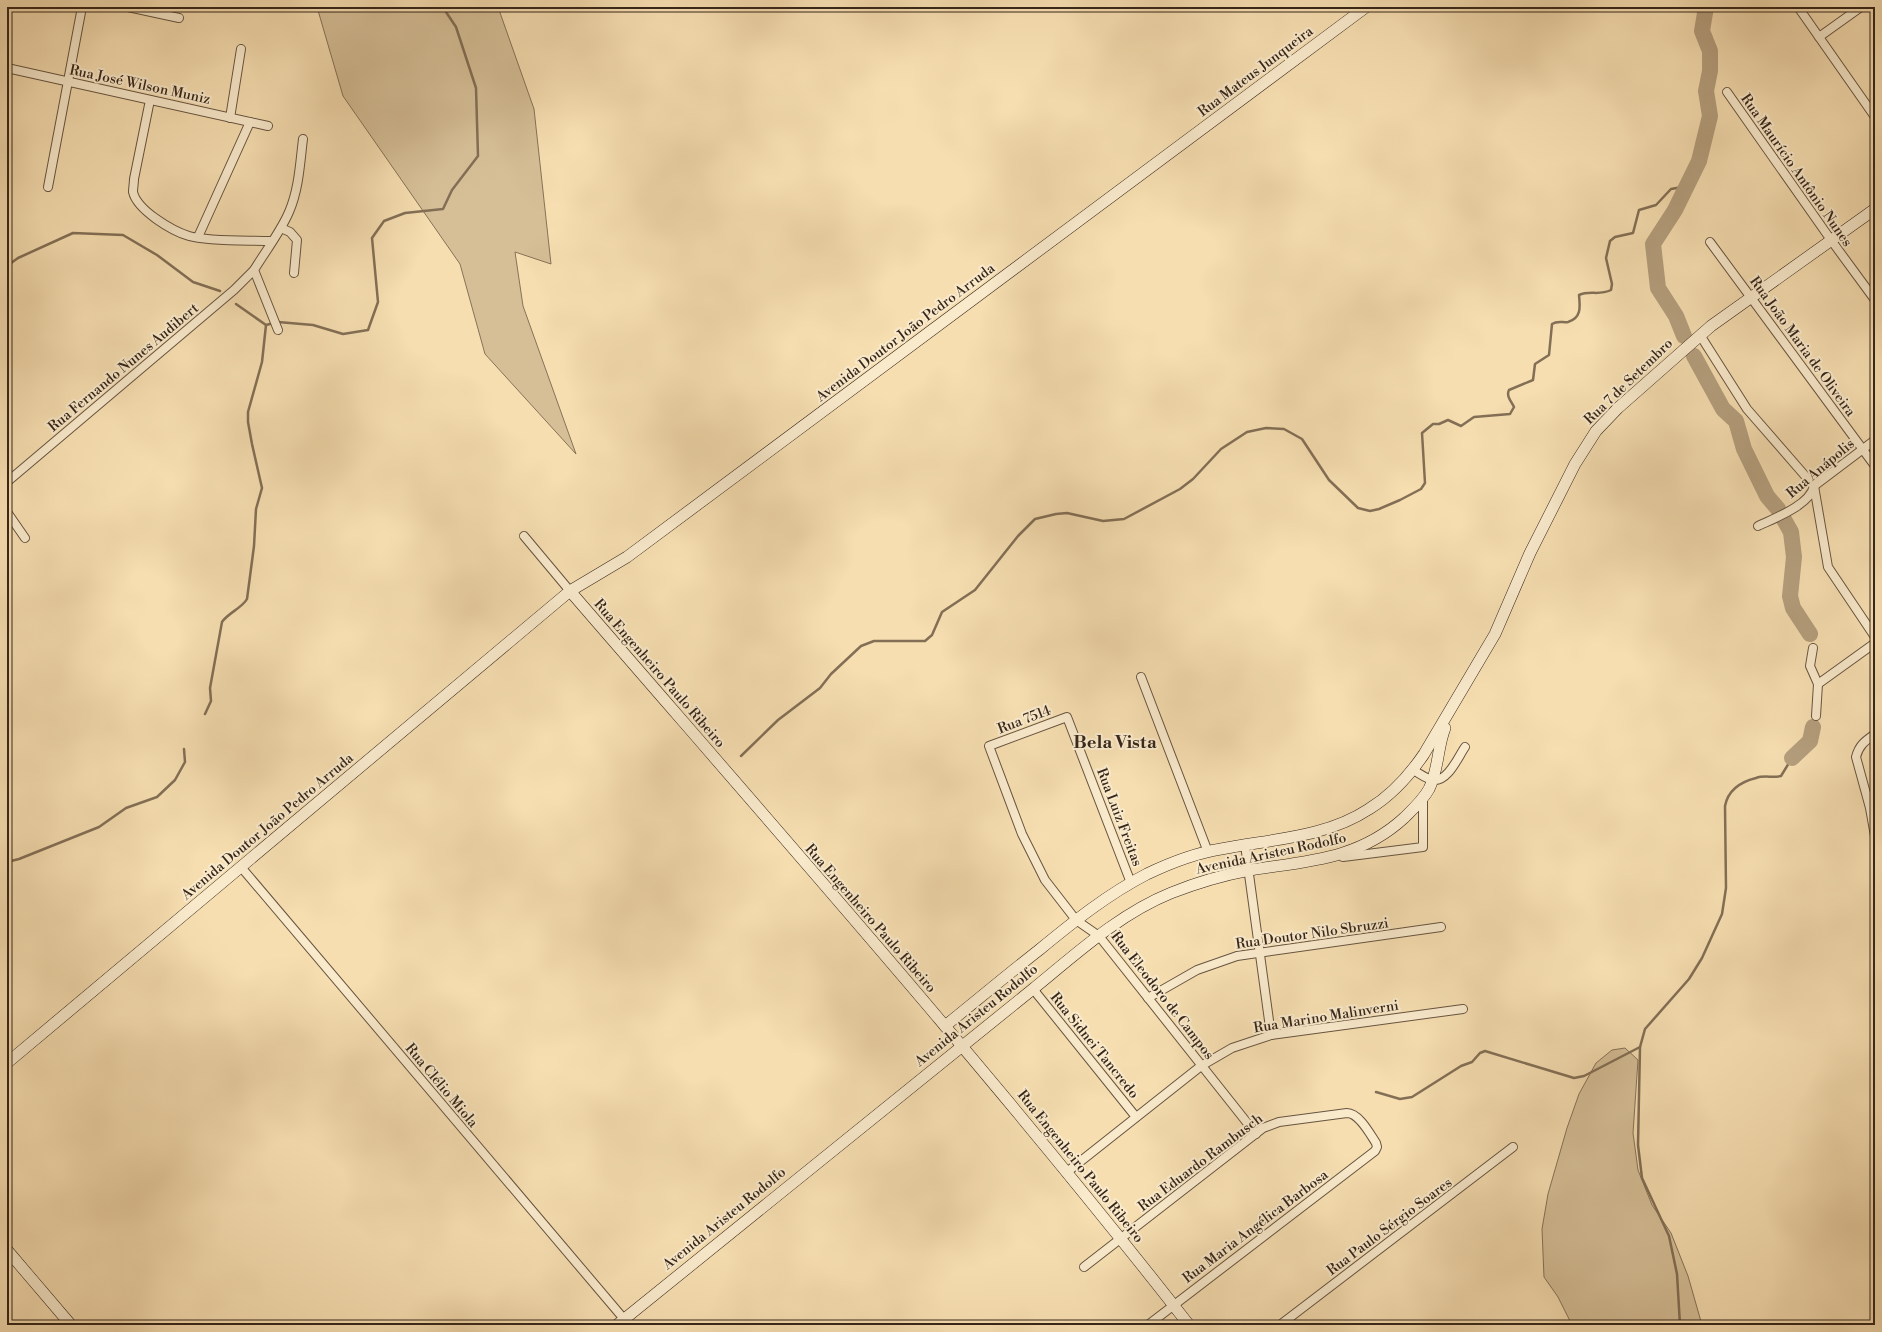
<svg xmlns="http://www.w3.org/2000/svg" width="1882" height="1332" font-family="'Libre Bodoni',serif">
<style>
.green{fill:#d6bf97;stroke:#867258}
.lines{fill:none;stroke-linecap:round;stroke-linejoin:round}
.stream{stroke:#836f56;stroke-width:2.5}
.river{stroke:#b59f7e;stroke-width:16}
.street-casing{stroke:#675440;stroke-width:10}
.secondary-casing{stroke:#37261a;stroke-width:12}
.street{stroke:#f9eacc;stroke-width:8}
.secondary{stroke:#f9eacc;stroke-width:11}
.labels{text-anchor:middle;stroke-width:4;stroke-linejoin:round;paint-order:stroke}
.street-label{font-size:14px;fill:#37261a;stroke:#f9eacc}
.district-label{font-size:18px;font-weight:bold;fill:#37261a;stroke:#f9eacc}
</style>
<rect width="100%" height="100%" fill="#f6deb1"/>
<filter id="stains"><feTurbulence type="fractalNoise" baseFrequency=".005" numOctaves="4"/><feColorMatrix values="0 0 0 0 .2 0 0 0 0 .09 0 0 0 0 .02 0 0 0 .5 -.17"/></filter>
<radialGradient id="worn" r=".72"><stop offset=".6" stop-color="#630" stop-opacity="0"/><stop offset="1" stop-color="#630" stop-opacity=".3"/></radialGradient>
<!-- green -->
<g class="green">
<polygon points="317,7 498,7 534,109 551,264 515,252 523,306 576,454 485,354 460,264 343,96"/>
<polygon points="1625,1048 1638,1060 1633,1133 1638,1170 1652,1205 1671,1233 1688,1276 1702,1325 1572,1325 1558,1297 1544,1277 1542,1229 1548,1194 1567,1128 1579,1094 1596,1063 1612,1050"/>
</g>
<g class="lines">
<!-- stream -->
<g class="stream">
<polyline points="7,266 18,258 73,233 123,235 157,255 193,282 220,291"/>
<polyline points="236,304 266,325 278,322 313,325 343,334 368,330 378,302 372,238 384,221 405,213 443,209 452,190 478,156 476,88 456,27 446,12 447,7"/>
<path d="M205,714L211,701L210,688L222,622C228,613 242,608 247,599L254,546L256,509L262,488L252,444L248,422V412L262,362L266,325"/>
<path d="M741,756L778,720L820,688L831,674L861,646L874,641H925L932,635L942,612L975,590L1018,536L1035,519L1056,514L1067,513L1103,521L1124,519L1180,489L1193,479L1221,449L1247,432L1266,428L1284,429L1302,439L1329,480L1358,508L1370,511L1379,509L1400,500L1421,489L1425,483L1422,433L1433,424H1439L1448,420L1461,426L1474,417L1510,414L1514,407C1511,401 1506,396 1509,390L1533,380L1535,364L1549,355L1552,324C1558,320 1563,323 1568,322C1582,318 1580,306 1579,295C1590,290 1599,296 1611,290L1612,284L1606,258L1610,241L1615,237L1633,233L1639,210L1656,205L1671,189L1688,186"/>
<polyline points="7,862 19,859 99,827 126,808 157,797 175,780 185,762 184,749"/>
<polyline points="1376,1092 1400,1099 1412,1097 1461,1066 1472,1062 1480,1053 1485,1051 1574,1078 1584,1076 1640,1047"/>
<path d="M1680,1325L1677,1274L1669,1236L1642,1178L1638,1145L1640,1047L1645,1029L1689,979L1702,958L1722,914L1726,888L1725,806C1728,790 1740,782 1756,778C1764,775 1772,778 1781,776L1792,758"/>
</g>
<!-- river -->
<g class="river">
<polyline points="1684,336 1676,316 1658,288 1653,244 1675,210 1699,161 1710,116 1706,91 1710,71 1710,51 1702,31 1706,7"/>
<polyline points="1694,356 1723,409 1736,421 1744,449 1767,496 1778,509 1791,532 1794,557 1790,596 1793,608 1810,634"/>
<polyline points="1792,758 1810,741 1813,727"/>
</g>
<defs>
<g id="street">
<polyline points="128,7 179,18"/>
<polyline points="1798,7 1875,117"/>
<polyline points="1819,37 1861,7"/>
<polyline points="7,68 268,126"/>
<polyline points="1727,92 1831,240 1875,300"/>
<path d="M150,100L134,179C134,183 133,188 133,192C137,210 172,231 189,236C210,242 249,240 271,241"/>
<polyline points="230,118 241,49"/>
<polyline points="48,187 82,7"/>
<polyline points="281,228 290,232 297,240 294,273"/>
<polyline points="198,237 250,122"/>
<polyline points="1710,242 1875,466"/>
<path d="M278,330L254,270C265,252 281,231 289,212C299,189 300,163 303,139"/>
<polyline points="1700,335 1747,409 1814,486 1828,567 1875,637"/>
<polyline points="7,482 234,290 254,270"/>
<polyline points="7,512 25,538"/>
<path d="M1758,526C1775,518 1810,505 1814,486L1875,440"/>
<polyline points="524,536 570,591"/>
<polyline points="1813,648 1810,666 1818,684 1816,716"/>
<polyline points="1141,677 1208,852"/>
<polyline points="1818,684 1875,643"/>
<path d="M1875,734C1865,741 1859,745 1856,757L1870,808L1875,836"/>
<path d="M1413,770C1419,773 1426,779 1433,780C1448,782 1458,757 1465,747"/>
<polyline points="1245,845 1271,1035"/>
<polyline points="1343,857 1423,847 1423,799"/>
<polyline points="241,867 624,1319"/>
<polyline points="1131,883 1067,717 989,746 1022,834 1045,880 1076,920 1099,936 1256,1134"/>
<polyline points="1033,989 1136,1117"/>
<polyline points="1148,998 1197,970 1237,956 1441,927"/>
<polyline points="1067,1172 1201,1066 1232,1048 1271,1035 1463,1009"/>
<path d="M1084,1267L1263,1128L1279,1122L1347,1113C1359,1113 1370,1134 1376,1143L1377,1147L1375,1151L1148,1325"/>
<polyline points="1280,1325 1513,1147"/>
</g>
<g id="secondary">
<path d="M570,591C779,833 992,1073 1189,1325"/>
<path d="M945,1026C976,1001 1007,975 1039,950C1073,922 1108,894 1147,874C1170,863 1196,853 1221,849C1271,839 1325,838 1369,809C1392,795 1409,776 1424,754L1495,634L1530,553L1575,464L1596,431L1618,408L1711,326L1875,209"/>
<polyline points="7,1063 570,591 627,557 1366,7"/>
<polyline points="7,1250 71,1325"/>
<path d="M617,1325L1033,989C1076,954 1119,914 1171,893C1196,883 1223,875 1250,870C1307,861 1358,860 1404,818C1413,809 1423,800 1429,789C1439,769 1437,748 1445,728"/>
</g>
</defs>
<!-- street casing -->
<use href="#street" class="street-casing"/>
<!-- secondary casing -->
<use href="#secondary" class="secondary-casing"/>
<!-- street -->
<use href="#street" class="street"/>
<!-- secondary -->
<use href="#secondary" class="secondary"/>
</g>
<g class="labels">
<!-- street labels -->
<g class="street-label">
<text transform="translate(1255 71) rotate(-37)" y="5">Rua Mateus Junqueira</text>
<text transform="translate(140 84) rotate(12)" y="5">Rua José Wilson Muniz</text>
<text transform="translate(1797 170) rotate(55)" y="5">Rua Maurício Antônio Nunes</text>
<text transform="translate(905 332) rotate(-37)" y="5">Avenida Doutor João Pedro Arruda</text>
<text transform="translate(1803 346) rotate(54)" y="5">Rua João Maria de Oliveira</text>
<text transform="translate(123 367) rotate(-40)" y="5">Rua Fernando Nunes Audibert</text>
<text transform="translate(1628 381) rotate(-44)" y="5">Rua 7 de Setembro</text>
<text transform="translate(1820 468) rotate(-40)" y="5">Rua Anápolis</text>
<text transform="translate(660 673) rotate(49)" y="5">Rua Engenheiro Paulo Ribeiro</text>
<text transform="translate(1024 719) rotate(-21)" y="5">Rua 7514</text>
<text transform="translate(1120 817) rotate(69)" y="5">Rua Luiz Freitas</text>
<text transform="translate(267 826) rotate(-40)" y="5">Avenida Doutor João Pedro Arruda</text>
<text transform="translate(1271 853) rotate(-12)" y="5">Avenida Aristeu Rodolfo</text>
<text transform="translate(871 918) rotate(49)" y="5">Rua Engenheiro Paulo Ribeiro</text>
<text transform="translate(1312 933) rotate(-8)" y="5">Rua Doutor Nilo Sbruzzi</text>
<text transform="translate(1163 995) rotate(52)" y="5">Rua Eleodoro de Campos</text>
<text transform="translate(976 1015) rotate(-39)" y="5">Avenida Aristeu Rodolfo</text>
<text transform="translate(1326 1016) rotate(-9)" y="5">Rua Marino Malinverni</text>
<text transform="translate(1095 1045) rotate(51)" y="5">Rua Sidnei Tancredo</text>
<text transform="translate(442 1085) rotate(50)" y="5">Rua Clélio Miola</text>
<text transform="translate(1200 1162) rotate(-37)" y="5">Rua Eduardo Rambusch</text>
<text transform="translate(1081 1166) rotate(51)" y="5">Rua Engenheiro Paulo Ribeiro</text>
<text transform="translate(724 1218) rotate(-39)" y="5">Avenida Aristeu Rodolfo</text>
<text transform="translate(1255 1226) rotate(-37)" y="5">Rua Maria Angélica Barbosa</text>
<text transform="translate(1389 1226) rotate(-37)" y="5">Rua Paulo Sérgio Soares</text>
</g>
<!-- district labels -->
<g class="district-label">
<text x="1115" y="748">Bela Vista</text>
</g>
</g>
<!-- margin -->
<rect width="1882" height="1332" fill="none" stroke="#f6deb1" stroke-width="24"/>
<rect x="8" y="8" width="1866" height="1316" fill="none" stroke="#37261a" stroke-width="2"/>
<rect x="12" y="12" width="1858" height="1308" fill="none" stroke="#37261a"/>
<rect width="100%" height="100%" filter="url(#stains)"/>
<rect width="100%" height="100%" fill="url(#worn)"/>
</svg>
